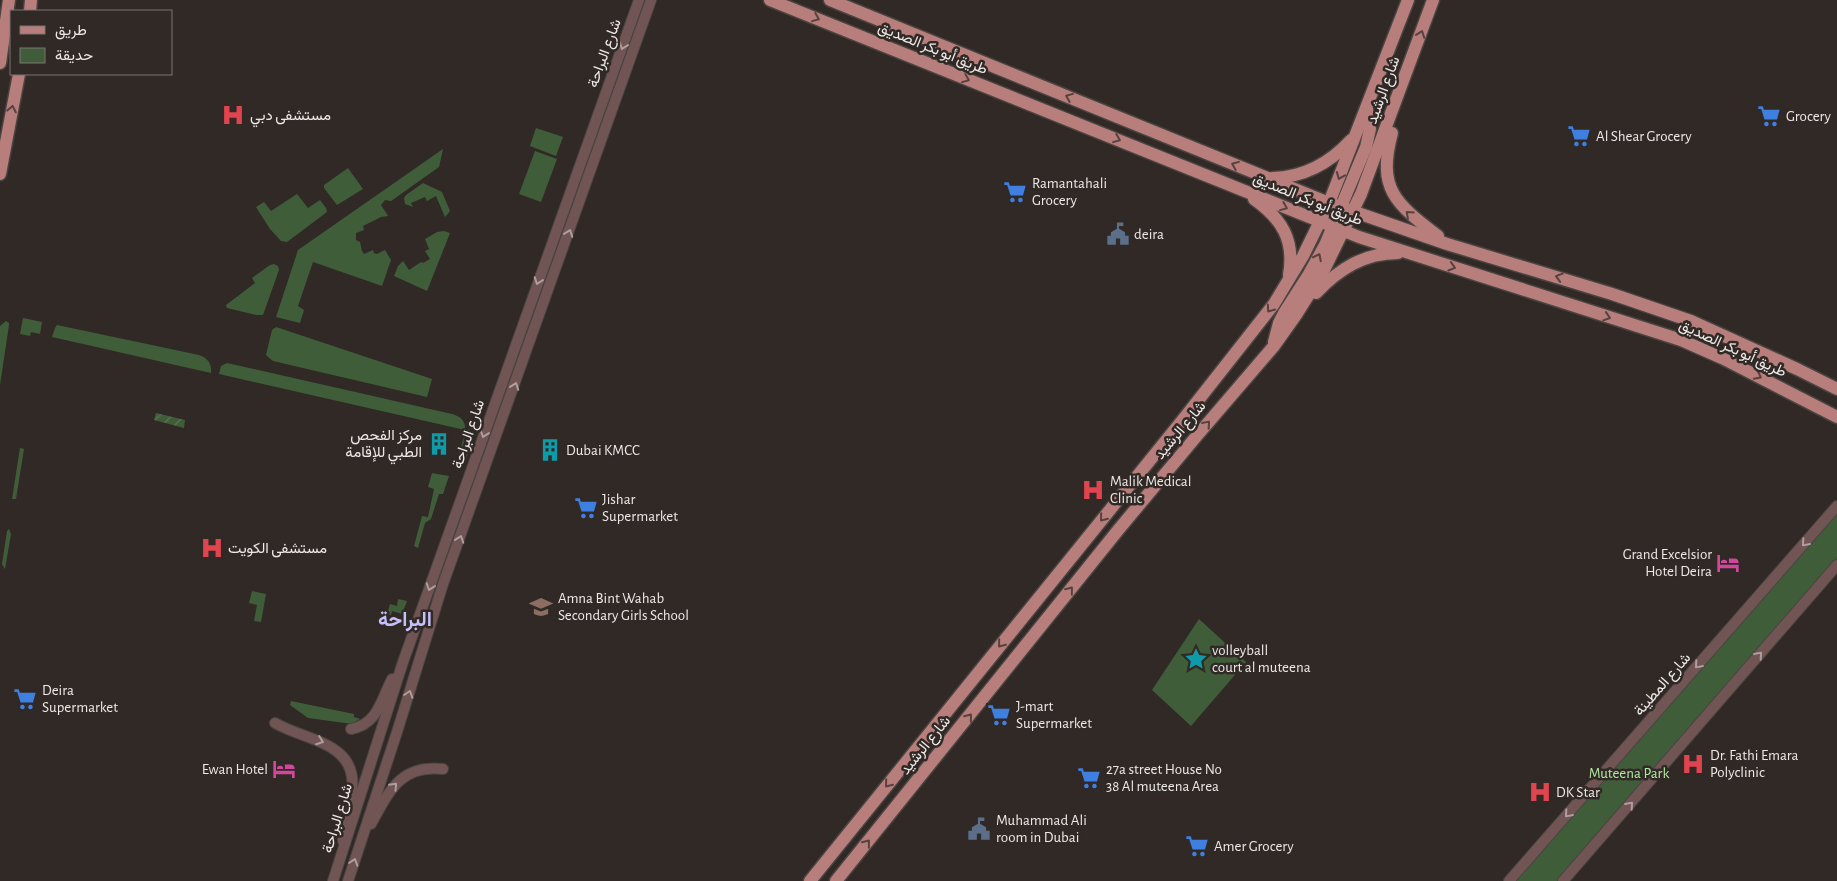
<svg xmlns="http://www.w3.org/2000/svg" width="1837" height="881" font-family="'Alegreya Sans',Vazirmatn,sans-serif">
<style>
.green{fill:#405d39}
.garden{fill:url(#garden-furrows)}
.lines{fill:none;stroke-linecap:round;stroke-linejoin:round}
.minor-casing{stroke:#4a4441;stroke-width:12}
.major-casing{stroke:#4a4441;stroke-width:15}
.minor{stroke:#715554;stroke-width:10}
.major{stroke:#b77e7b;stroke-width:12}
.oneway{stroke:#584240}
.oneway2{stroke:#af9e9d}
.labels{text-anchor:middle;stroke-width:5;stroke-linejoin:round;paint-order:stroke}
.street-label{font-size:15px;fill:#ede8e6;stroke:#302926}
.poi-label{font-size:15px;fill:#ede8e6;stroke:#302926;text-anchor:start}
.park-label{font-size:15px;fill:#b0e9a0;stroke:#302926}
.district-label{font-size:20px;font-weight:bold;fill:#c4c0fa;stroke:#302926}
</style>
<defs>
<pattern id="garden-furrows" width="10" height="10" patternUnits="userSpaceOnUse" patternTransform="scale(1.25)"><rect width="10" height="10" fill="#405d39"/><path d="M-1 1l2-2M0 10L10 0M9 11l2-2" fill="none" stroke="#5c7456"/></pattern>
</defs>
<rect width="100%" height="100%" fill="#302926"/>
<!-- green -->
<g class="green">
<polygon points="536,128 563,137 556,156 530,146"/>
<polygon points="443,149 439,167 391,201 385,200 381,205 388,216 381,217 363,226 364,230 356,233 356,240 360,242 362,251 364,254 373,250 374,253 377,254 385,250 391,260 382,286 313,262 298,306 304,310 300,323 276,317 298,250"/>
<polygon points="535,151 557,159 541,202 519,194"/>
<polygon points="348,168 363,189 337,205 324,188 324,185"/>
<polygon points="423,183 442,192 450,211 445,217 436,196 427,201 425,197 411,203 413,207 405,204 404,198 406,195"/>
<polygon points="297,194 308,208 320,200 326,208 327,212 287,242 281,241 270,229 256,207 264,202 271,211"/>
<polygon points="444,231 450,233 427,291 394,276 398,266 403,261 409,270 421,262 423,263 430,259 425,251 429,249 425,239 437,232"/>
<polygon points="274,264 278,266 279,270 263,315 256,315 227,308 226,305 255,283 252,278 270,265"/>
<polygon points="23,318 42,322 40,334 31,332 30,336 20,334"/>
<polygon points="6,321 9,323 9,325 0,385 0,326"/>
<path d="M57,325L199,355C208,358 212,364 211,373L52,337L55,328Z"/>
<polygon points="276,327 432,379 427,397 273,361 266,355 272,330"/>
<path d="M227,363L452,414C460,416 466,421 465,430L219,374L221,366Z"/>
<path d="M469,429L472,433C473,443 468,459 460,465L458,466L456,462L466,431Z"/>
<polygon points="20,448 24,449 16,499 12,499"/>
<polygon points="432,473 449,476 443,494 439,494 431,519 425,523 418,548 414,546 422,516 428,517 434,489 428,487"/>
<polygon points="1837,509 1837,560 1557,881 1512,881"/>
<polygon points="9,529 11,534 5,569 2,564 7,531"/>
<polygon points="252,591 266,594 261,622 254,621 257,605 249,603"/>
<polygon points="398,599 407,601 402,614 392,611 391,615 387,614 390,604 397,606"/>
<polygon points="1199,619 1246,662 1191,726 1152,690"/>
<polygon points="291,701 354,714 354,717 360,719 352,724 308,718 290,705"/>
</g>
<!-- garden -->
<polygon class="garden" points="156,413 185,420 184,428 154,420"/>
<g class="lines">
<defs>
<g id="minor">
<path d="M275,723C306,741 358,742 352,791C350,808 342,823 343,841"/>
<path d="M351,729C378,724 381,700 392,679"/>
<path d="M371,824C389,792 400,764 443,769"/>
<polyline points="333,881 403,662 639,0"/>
<polyline points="348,881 397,732 443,584 651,0"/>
<polyline points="1509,881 1837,506"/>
<polyline points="1563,881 1837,565"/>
</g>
<g id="major">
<polyline points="770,0 1359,237 1681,340 1724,359 1837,417"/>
<polyline points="830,0 1329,203 1447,244 1612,294 1691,321 1797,369 1837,389"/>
<polyline points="30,11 31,0"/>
<polyline points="0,63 9,0"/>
<path d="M1392,133C1377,189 1395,203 1438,236"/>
<polyline points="0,174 19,74"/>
<path d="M1273,178C1305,177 1330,163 1351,140"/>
<path d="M1254,199C1282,219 1295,240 1289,275"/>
<path d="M1316,293C1339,269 1364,253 1398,253"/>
<polyline points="1274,342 1279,323 1284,313 1309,274 1325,245 1366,147 1370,129 1367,109"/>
<polyline points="810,881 1185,417 1274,304 1303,256 1329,203 1408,0"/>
<polyline points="836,881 1119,529 1195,438 1274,346 1296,315 1323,272 1361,194 1433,0"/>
</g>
</defs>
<!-- minor casing -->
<use href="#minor" class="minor-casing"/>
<!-- major casing -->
<use href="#major" class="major-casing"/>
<!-- minor -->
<use href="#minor" class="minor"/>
<!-- major -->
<use href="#major" class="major"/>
</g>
<!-- one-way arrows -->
<defs><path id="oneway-chevron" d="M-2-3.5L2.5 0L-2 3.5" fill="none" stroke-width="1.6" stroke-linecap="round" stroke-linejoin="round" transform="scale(1.25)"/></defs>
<g class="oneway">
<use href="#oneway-chevron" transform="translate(816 18) rotate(22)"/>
<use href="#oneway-chevron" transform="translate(1421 34) rotate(-70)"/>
<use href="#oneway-chevron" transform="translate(966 79) rotate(22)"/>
<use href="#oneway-chevron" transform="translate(1069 97) rotate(-158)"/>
<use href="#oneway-chevron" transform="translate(12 109) rotate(-79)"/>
<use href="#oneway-chevron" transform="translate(1117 139) rotate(22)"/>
<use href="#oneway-chevron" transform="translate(1235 165) rotate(-158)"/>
<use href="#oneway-chevron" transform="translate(1340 176) rotate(112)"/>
<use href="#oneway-chevron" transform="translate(1284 207) rotate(22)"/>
<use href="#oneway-chevron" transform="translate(1409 214) rotate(-138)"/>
<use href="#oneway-chevron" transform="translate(1318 257) rotate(-63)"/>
<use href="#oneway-chevron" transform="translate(1452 267) rotate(17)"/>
<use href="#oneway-chevron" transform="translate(1559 277) rotate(-163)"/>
<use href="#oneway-chevron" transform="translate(1270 309) rotate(125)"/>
<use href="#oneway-chevron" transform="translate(1607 317) rotate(18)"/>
<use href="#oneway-chevron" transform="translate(1758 376) rotate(27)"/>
<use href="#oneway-chevron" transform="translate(1207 424) rotate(-49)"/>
<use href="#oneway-chevron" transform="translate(1103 518) rotate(129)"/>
<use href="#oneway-chevron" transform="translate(1070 590) rotate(-51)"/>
<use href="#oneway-chevron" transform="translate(1001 644) rotate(129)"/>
<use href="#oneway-chevron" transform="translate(969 717) rotate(-51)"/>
<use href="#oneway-chevron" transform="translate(888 784) rotate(129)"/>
<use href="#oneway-chevron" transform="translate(867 843) rotate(-51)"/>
</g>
<g class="oneway2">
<use href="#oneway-chevron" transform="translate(623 46) rotate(110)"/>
<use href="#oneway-chevron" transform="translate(569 233) rotate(-70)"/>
<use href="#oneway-chevron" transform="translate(538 281) rotate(110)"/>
<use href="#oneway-chevron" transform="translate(515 386) rotate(-70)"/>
<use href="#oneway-chevron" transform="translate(484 434) rotate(109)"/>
<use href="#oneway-chevron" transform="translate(460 539) rotate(-71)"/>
<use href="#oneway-chevron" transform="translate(1805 543) rotate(131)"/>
<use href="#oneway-chevron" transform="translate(430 587) rotate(109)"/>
<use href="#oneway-chevron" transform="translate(1759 655) rotate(-49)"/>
<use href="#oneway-chevron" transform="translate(1698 665) rotate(131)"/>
<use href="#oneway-chevron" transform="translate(409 694) rotate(-72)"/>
<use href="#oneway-chevron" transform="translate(320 741) rotate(20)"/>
<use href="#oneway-chevron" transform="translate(394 786) rotate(-47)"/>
<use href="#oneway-chevron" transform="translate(1630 805) rotate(-49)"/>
<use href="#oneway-chevron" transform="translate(1568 814) rotate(131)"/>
<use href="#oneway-chevron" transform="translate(354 862) rotate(-72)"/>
</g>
<!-- icons -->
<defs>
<symbol id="hospital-bare" viewBox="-9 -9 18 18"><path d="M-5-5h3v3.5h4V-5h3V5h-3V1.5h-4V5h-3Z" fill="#e0444e" stroke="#302926" stroke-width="2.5" paint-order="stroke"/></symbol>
<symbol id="supermarket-bare" viewBox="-9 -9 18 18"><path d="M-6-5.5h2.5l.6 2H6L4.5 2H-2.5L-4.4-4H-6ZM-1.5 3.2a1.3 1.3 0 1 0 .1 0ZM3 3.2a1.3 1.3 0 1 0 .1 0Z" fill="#3f7fe0" stroke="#302926" stroke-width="2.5" paint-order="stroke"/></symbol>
<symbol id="civic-bare" viewBox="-9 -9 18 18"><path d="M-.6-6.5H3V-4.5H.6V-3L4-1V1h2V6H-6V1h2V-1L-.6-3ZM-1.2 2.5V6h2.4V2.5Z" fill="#5c6f8a" stroke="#302926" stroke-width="2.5" paint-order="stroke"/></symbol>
<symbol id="building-bare" viewBox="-9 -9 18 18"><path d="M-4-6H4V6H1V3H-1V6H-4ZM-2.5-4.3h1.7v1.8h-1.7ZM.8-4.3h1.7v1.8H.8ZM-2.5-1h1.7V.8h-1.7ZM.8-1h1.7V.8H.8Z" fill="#0f9aa8" stroke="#302926" stroke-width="2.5" paint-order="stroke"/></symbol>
<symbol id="hotel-bare" viewBox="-9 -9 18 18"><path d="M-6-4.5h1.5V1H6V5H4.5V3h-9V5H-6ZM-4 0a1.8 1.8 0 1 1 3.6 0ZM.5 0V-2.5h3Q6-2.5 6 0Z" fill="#d1479c" stroke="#302926" stroke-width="2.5" paint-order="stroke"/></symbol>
<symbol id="school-bare" viewBox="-9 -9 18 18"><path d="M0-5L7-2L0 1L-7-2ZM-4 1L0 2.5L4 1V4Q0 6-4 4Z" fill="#8d6e63" stroke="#302926" stroke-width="2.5" paint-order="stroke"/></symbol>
<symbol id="sight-bare" viewBox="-9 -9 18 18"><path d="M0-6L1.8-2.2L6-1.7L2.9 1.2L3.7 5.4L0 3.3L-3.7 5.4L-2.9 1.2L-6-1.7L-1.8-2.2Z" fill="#0f9aa8" stroke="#302926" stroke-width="2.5" paint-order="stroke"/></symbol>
</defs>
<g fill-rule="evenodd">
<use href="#hospital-bare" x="217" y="99" width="32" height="32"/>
<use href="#supermarket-bare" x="1753" y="100" width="32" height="32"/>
<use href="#supermarket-bare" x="1563" y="120" width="32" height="32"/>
<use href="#supermarket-bare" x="999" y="176" width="32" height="32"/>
<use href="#civic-bare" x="1102" y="218" width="32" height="32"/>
<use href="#building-bare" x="423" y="428" width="32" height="32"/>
<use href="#building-bare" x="534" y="434" width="32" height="32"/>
<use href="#hospital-bare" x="1077" y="474" width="32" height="32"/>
<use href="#supermarket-bare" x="570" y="492" width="32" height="32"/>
<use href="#hospital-bare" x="196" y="532" width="32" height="32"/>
<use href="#hotel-bare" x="1712" y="547" width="32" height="32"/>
<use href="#school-bare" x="525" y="591" width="32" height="32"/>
<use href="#sight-bare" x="1180" y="643" width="32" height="32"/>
<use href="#supermarket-bare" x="9" y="683" width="32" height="32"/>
<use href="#supermarket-bare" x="983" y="699" width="32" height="32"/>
<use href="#hospital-bare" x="1677" y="748" width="32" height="32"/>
<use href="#hotel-bare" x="268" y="753" width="32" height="32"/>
<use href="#supermarket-bare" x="1073" y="762" width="32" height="32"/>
<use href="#hospital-bare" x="1524" y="776" width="32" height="32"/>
<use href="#civic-bare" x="963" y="813" width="32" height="32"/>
<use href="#supermarket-bare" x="1181" y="830" width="32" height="32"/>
</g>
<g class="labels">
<!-- street labels -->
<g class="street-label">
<text transform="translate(933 48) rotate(22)" y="5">طريق أبو بكر الصديق</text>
<text transform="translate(604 53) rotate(-70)" y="5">شارع البراحة</text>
<text transform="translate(1383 90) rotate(-70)" y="5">شارع الرشيد</text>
<text transform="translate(1308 199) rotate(22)" y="5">طريق أبو بكر الصديق</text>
<text transform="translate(1733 348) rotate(25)" y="5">طريق أبو بكر الصديق</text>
<text transform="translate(1180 430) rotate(-50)" y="5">شارع الرشيد</text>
<text transform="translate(468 434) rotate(-71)" y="5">شارع البراحة</text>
<text transform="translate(1662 684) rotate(-49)" y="5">شارع المطينة</text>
<text transform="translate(925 745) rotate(-51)" y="5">شارع الرشيد</text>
<text transform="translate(337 818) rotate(-73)" y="5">شارع البراحة</text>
</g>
<!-- poi labels -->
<g class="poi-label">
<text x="250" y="120">مستشفى دبي</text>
<text x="1786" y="121">Grocery</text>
<text x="1596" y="141">Al Shear Grocery</text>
<text x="1032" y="188">Ramantahali<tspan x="1032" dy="17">Grocery</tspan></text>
<text x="1134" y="239">deira</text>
<text x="422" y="440" text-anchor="end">مركز الفحص<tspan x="422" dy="17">الطبي للإقامة</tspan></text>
<text x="566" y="455">Dubai KMCC</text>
<text x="1110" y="486">Malik Medical<tspan x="1110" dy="17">Clinic</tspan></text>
<text x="602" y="504">Jishar<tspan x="602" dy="17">Supermarket</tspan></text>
<text x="228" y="553">مستشفى الكويت</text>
<text x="1712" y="559" text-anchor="end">Grand Excelsior<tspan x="1712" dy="17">Hotel Deira</tspan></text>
<text x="558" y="603">Amna Bint Wahab<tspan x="558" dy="17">Secondary Girls School</tspan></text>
<text x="1212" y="655">volleyball<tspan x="1212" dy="17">court al muteena</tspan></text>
<text x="42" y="695">Deira<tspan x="42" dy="17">Supermarket</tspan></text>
<text x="1016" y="711">J-mart<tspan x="1016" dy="17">Supermarket</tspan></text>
<text x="1710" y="760">Dr. Fathi Emara<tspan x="1710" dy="17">Polyclinic</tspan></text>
<text x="268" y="774" text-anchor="end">Ewan Hotel</text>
<text x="1106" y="774">27a street House No<tspan x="1106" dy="17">38 Al muteena Area</tspan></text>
<text x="1556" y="797">DK Star</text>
<text x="996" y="825">Muhammad Ali<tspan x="996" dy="17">room in Dubai</tspan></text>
<text x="1214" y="851">Amer Grocery</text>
</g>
<!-- park labels -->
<g class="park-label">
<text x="1629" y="778">Muteena Park</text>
</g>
<!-- district labels -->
<g class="district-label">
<text x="405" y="626">البراحة</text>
</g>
</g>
<!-- legend -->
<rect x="10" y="10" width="162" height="65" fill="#302926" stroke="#7c7573"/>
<rect x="20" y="26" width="25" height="8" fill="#b77e7b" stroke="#7c7573"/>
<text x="55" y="35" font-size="15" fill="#ede8e6">طريق</text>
<rect x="20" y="48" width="25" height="15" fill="#405d39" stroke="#7c7573"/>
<text x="55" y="60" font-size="15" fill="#ede8e6">حديقة</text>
</svg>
